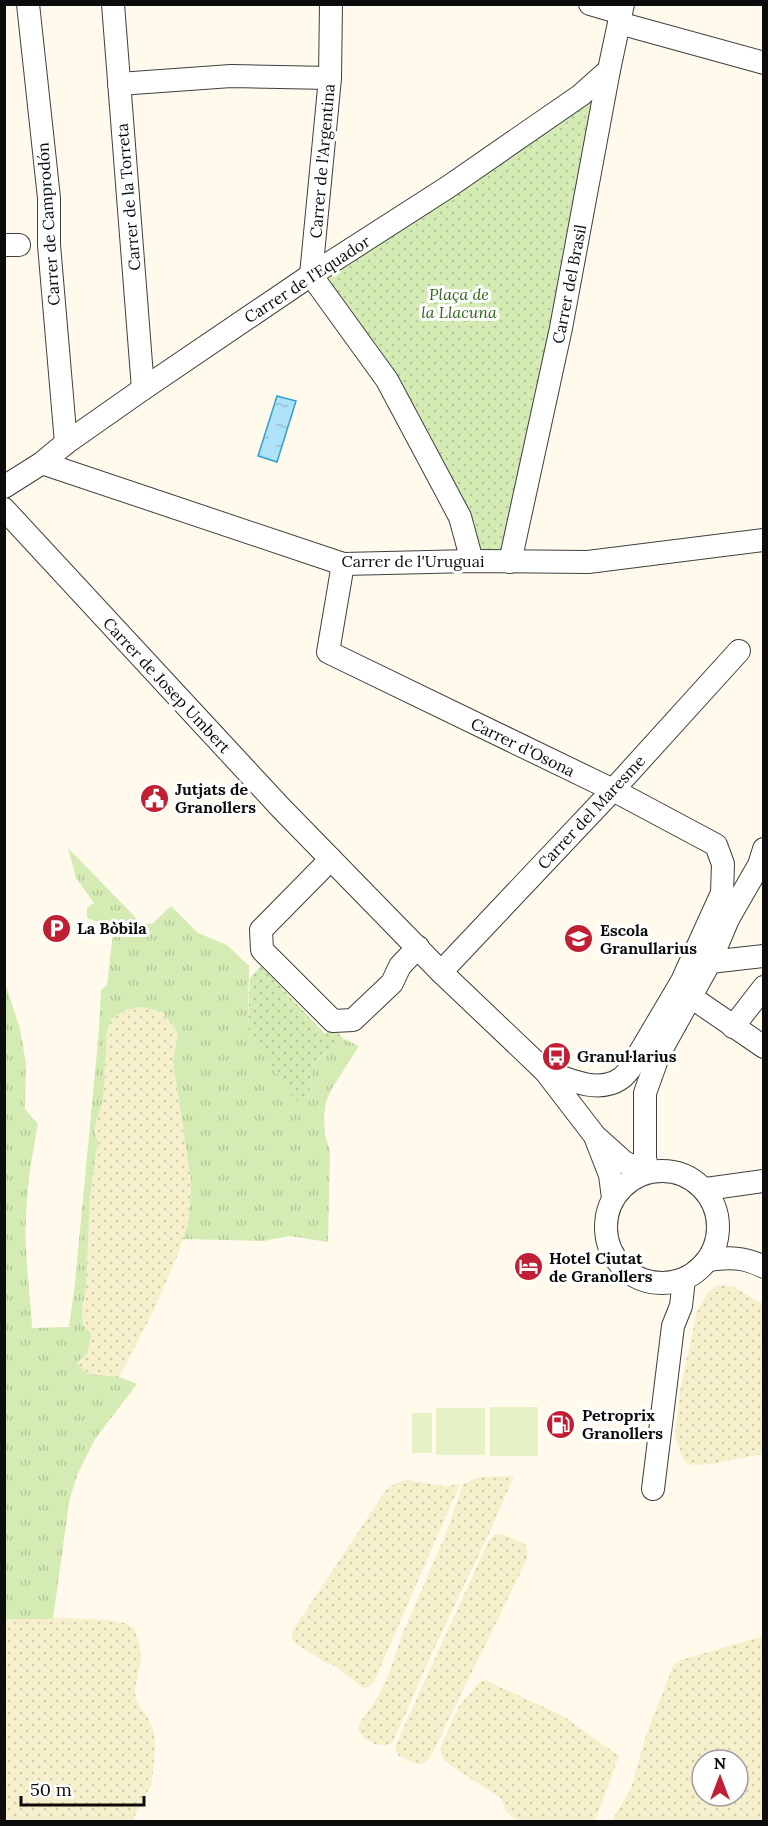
<svg xmlns="http://www.w3.org/2000/svg" width="768" height="1826" font-family="Lora,serif">
<style>
.farmland{fill:url(#farmland-dots);fill-rule:evenodd}
.grass{fill:url(#grass-tufts)}
.park{fill:url(#park-dots)}
.pitch{fill:#e6f1c6}
.water{fill:url(#water-ripples);stroke:#329fd2;stroke-width:1.5}
.lines{fill:none;stroke-linecap:round;stroke-linejoin:round}
.minor-casing{stroke:#3f3f3f;stroke-width:24}
.minor{stroke:#fff;stroke-width:22}
.labels{text-anchor:middle;stroke-width:6;stroke-linejoin:round;paint-order:stroke}
.street-label{font-size:16px;fill:#0c0c0c;stroke:#fff}
.park-label{font-size:16px;font-style:italic;fill:#30661a;stroke:#fff}
.poi-label{font-size:16px;font-weight:bold;fill:#0c0c0c;stroke:#fff;text-anchor:start}
</style>
<defs>
<pattern id="farmland-dots" width="8" height="8" patternUnits="userSpaceOnUse" patternTransform="scale(1.5)"><rect width="8" height="8" fill="#f6efcb"/><path d="M2 2h.1M6 6h.1" fill="none" stroke="#d2ccad" stroke-width="1.8" stroke-linecap="round"/></pattern>
<pattern id="grass-tufts" width="24" height="20" patternUnits="userSpaceOnUse" patternTransform="scale(1.5)"><rect width="24" height="20" fill="#d4ebb4"/><path d="M3 7l-1-3M5 7V3M7 7l1-3M15 17l-1-3M17 17v-4M19 17l1-3" fill="none" stroke="#b5c89a"/></pattern>
<pattern id="park-dots" width="8" height="8" patternUnits="userSpaceOnUse" patternTransform="scale(1.5)"><rect width="8" height="8" fill="#d4ebb4"/><path d="M2 2h.1M6 6h.1" fill="none" stroke="#b5c89a" stroke-width="1.8" stroke-linecap="round"/></pattern>
<pattern id="water-ripples" width="26" height="14" patternUnits="userSpaceOnUse" patternTransform="scale(1.5)"><rect width="26" height="14" fill="#aee2f9"/><path d="M2 4q2-2 4 0t4 0M15 11q2-2 4 0t4 0" fill="none" stroke="#94c1d4"/></pattern>
</defs>
<rect width="100%" height="100%" fill="#fffaeb"/>
<!-- farmland -->
<g class="farmland">
<polygon points="141,1007 162,1012 172,1024 178,1034 173,1061 191,1180 189,1220 178,1254 152,1314 119,1377 103,1377 87,1374 77,1363 87,1353 82,1307 86,1287 90,1199 96,1150 99,1145 94,1132 103,1099 107,1031 112,1019 125,1010"/>
<polygon points="724,1285 734,1287 763,1304 763,1454 711,1464 694,1465 686,1463 681,1454 675,1436 680,1391 697,1311 708,1292 716,1286"/>
<polygon points="514,1476 492,1527 432,1653 393,1742 387,1746 374,1744 363,1737 358,1729 360,1723 380,1693 389,1673 402,1635 447,1531 463,1484 480,1477"/>
<polygon points="407,1480 444,1486 460,1484 374,1682 369,1687 362,1687 332,1664 326,1663 293,1642 292,1637 293,1630 386,1490 396,1483"/>
<polygon points="496,1534 503,1535 524,1543 527,1549 527,1559 430,1758 423,1764 417,1764 399,1756 395,1750 397,1742 489,1540"/>
<polygon points="63,1618 107,1620 125,1623 134,1628 139,1642 141,1658 135,1690 136,1700 148,1718 154,1732 155,1746 152,1783 132,1821 5,1821 4,1619"/>
<path d="M763,1636V1821H612L631,1788L646,1735L674,1664L681,1660ZM702,1760H738V1796H702Z"/>
<polygon points="483,1679 563,1716 619,1756 595,1821 518,1821 506,1812 501,1798 444,1761 441,1753 442,1744 459,1706"/>
</g>
<!-- grass -->
<path class="grass" d="M68,848L141,923L152,924L171,906L198,933L227,945L249,966L248,1028L308,1099L314,1063L344,1039L359,1046L331,1090L326,1102L324,1117L325,1135L330,1151L328,1242L290,1236L263,1241L183,1239L189,1220L191,1180L173,1061L178,1034L172,1024L162,1012L141,1007L125,1010L112,1019L107,1031L103,1099L94,1131L99,1145L96,1150L90,1199L86,1287L82,1307L83,1325L91,1334L87,1353L77,1363L87,1374L119,1377L137,1384L95,1439L77,1475L69,1502L53,1619H5L4,980L20,1029L26,1064L25,1109L38,1124C30,1164 24,1208 26,1249C27,1275 31,1302 32,1328L69,1327L75,1283L99,1030L101,990L107,985L113,933L102,923L87,918V908L94,903L76,878Z"/>
<!-- park -->
<g class="park">
<polygon points="609,70 510,562 472,561 460,517 311,275"/>
<polygon points="261,966 325,1034 333,1028 344,1039 314,1063 308,1099 295,1101 248,1028 250,978"/>
</g>
<!-- pitch -->
<g class="pitch">
<rect x="490" y="1407" width="48" height="49"/>
<rect x="436" y="1408" width="49" height="47"/>
<rect x="412" y="1413" width="20" height="40"/>
</g>
<!-- water -->
<polygon class="water" points="277,396 296,401 277,462 258,456"/>
<g class="lines">
<defs>
<g id="minor">
<polyline points="28,4 49,198 49,245 66,443"/>
<polyline points="113,4 143,389"/>
<polyline points="331,4 330,78 311,275 387,380 460,517 472,561"/>
<polyline points="590,4 621,13"/>
<polyline points="619,23 764,63"/>
<polyline points="119,84 231,76 330,78"/>
<polyline points="4,245 19,245"/>
<polyline points="42,463 343,564 472,561 588,562 764,540"/>
<polyline points="4,487 42,463 66,443 143,389 311,275 448,187 581,95 609,70"/>
<polyline points="4,509 281,808 441,972 545,1071 595,1136 624,1162 645,1172"/>
<polyline points="510,562 561,328 609,70 623,4"/>
<polyline points="343,564 328,652 613,790 716,845 723,864 722,893 728,919"/>
<polyline points="331,859 261,930 262,950 333,1021 353,1020 392,983 400,966 418,947"/>
<polyline points="710,962 764,956"/>
<polyline points="441,972 613,790 739,651"/>
<polyline points="691,997 764,1047"/>
<polyline points="733,1027 764,987"/>
<path d="M545,1071C567,1079 598,1094 620,1079C624,1077 627,1072 630,1069L682,981L722,893"/>
<polyline points="596,1139 610,1175 613,1198"/>
<circle cx="662" cy="1227" r="56"/>
<polyline points="649,1172 645,1159 645,1093 659,1054 710,962 728,919 759,865 764,849"/>
<polyline points="706,1189 764,1181"/>
<path d="M708,1260C729,1257 745,1257 764,1267"/>
<polyline points="653,1489 673,1326 681,1306 684,1279"/>
</g>
</defs>
<!-- minor casing -->
<use href="#minor" class="minor-casing"/>
<!-- minor -->
<use href="#minor" class="minor"/>
</g>
<!-- icons -->
<defs>
<symbol id="civic-disc" viewBox="-11 -11 22 22"><circle r="9.5" fill="#c11f33" stroke="#fff"/><path d="M-.6-6.5H3V-4.5H.6V-3L4-1V1h2V6H-6V1h2V-1L-.6-3ZM-1.2 2.5V6h2.4V2.5Z" fill="#fff"/></symbol>
<symbol id="parking-disc" viewBox="-11 -11 22 22"><circle r="9.5" fill="#c11f33" stroke="#fff"/><path d="M-3.5-5.5H1a3.5 3.5 0 0 1 0 7H-1V5.5H-3.5ZM-1-3.4V-.6H.8a1.4 1.4 0 0 0 0-2.8Z" fill="#fff"/></symbol>
<symbol id="school-disc" viewBox="-11 -11 22 22"><circle r="9.5" fill="#c11f33" stroke="#fff"/><path d="M0-5L7-2L0 1L-7-2ZM-4 1L0 2.5L4 1V4Q0 6-4 4Z" fill="#fff"/></symbol>
<symbol id="bus-disc" viewBox="-11 -11 22 22"><circle r="9.5" fill="#c11f33" stroke="#fff"/><path d="M-5-6H5V4H4V6H2V4H-2V6H-4V4H-5ZM-3.5-4V0h7V-4ZM-3.5 1.2v1.5H-2V1.2ZM2 1.2v1.5H3.5V1.2Z" fill="#fff"/></symbol>
<symbol id="hotel-disc" viewBox="-11 -11 22 22"><circle r="9.5" fill="#c11f33" stroke="#fff"/><path d="M-6-4.5h1.5V1H6V5H4.5V3h-9V5H-6ZM-4 0a1.8 1.8 0 1 1 3.6 0ZM.5 0V-2.5h3Q6-2.5 6 0Z" fill="#fff"/></symbol>
<symbol id="fuel-disc" viewBox="-11 -11 22 22"><circle r="9.5" fill="#c11f33" stroke="#fff"/><path d="M-5.5-6h7V0h2V4h1.3V-2.5L3-4.5l.8-.8L6-3V5H2.5V1h-1V6h-7ZM-4.2-4.7v3.2H.2V-4.7Z" fill="#fff"/></symbol>
</defs>
<g fill-rule="evenodd">
<use href="#civic-disc" x="138" y="782" width="33" height="33"/>
<use href="#parking-disc" x="40" y="912" width="33" height="33"/>
<use href="#school-disc" x="562" y="922" width="33" height="33"/>
<use href="#bus-disc" x="540" y="1040" width="33" height="33"/>
<use href="#hotel-disc" x="512" y="1250" width="33" height="33"/>
<use href="#fuel-disc" x="544" y="1408" width="33" height="33"/>
</g>
<g class="labels">
<!-- street labels -->
<g class="street-label">
<text transform="translate(322 161) rotate(-85)" y="6">Carrer de l'Argentina</text>
<text transform="translate(128 197) rotate(-95)" y="6">Carrer de la Torreta</text>
<text transform="translate(48 224) rotate(-94)" y="6">Carrer de Camprodón</text>
<text transform="translate(307 279) rotate(-33)" y="6">Carrer de l'Equador</text>
<text transform="translate(569 284) rotate(-79)" y="6">Carrer del Brasil</text>
<text x="413" y="567">Carrer de l'Uruguai</text>
<text transform="translate(167 685) rotate(47)" y="6">Carrer de Josep Umbert</text>
<text transform="translate(523 747) rotate(26)" y="6">Carrer d'Osona</text>
<text transform="translate(591 812) rotate(-47)" y="6">Carrer del Maresme</text>
</g>
<!-- park labels -->
<g class="park-label">
<text x="459" y="300">Plaça de<tspan x="459" dy="18">la Llacuna</tspan></text>
</g>
<!-- poi labels -->
<g class="poi-label">
<text x="175" y="795">Jutjats de<tspan x="175" dy="18">Granollers</tspan></text>
<text x="77" y="934">La Bòbila</text>
<text x="600" y="936">Escola<tspan x="600" dy="18">Granullarius</tspan></text>
<text x="577" y="1062">Granul·larius</text>
<text x="549" y="1264">Hotel Ciutat<tspan x="549" dy="18">de Granollers</tspan></text>
<text x="582" y="1421">Petroprix<tspan x="582" dy="18">Granollers</tspan></text>
</g>
</g>
<!-- border -->
<rect width="768" height="1826" fill="none" stroke="#0c0c0c" stroke-width="12"/>
<!-- north arrow -->
<g transform="translate(720 1778)"><circle r="28" fill="#ffffff" stroke="#9e9e9e" stroke-width="1.5"/>
<path d="M0-4.5L10 22L0 15L-10 22Z" fill="#c11f33"/>
<text y="-9" font-size="16" font-weight="bold" text-anchor="middle" fill="#0c0c0c">N</text>
</g>
<!-- scale -->
<path d="M21 1796v9h123v-9" fill="none" stroke="#0c0c0c" stroke-width="3"/>
<text x="30" y="1796" font-size="18" fill="#0c0c0c" stroke="#ffffff" stroke-width="4.5" paint-order="stroke">50 m</text>
</svg>
